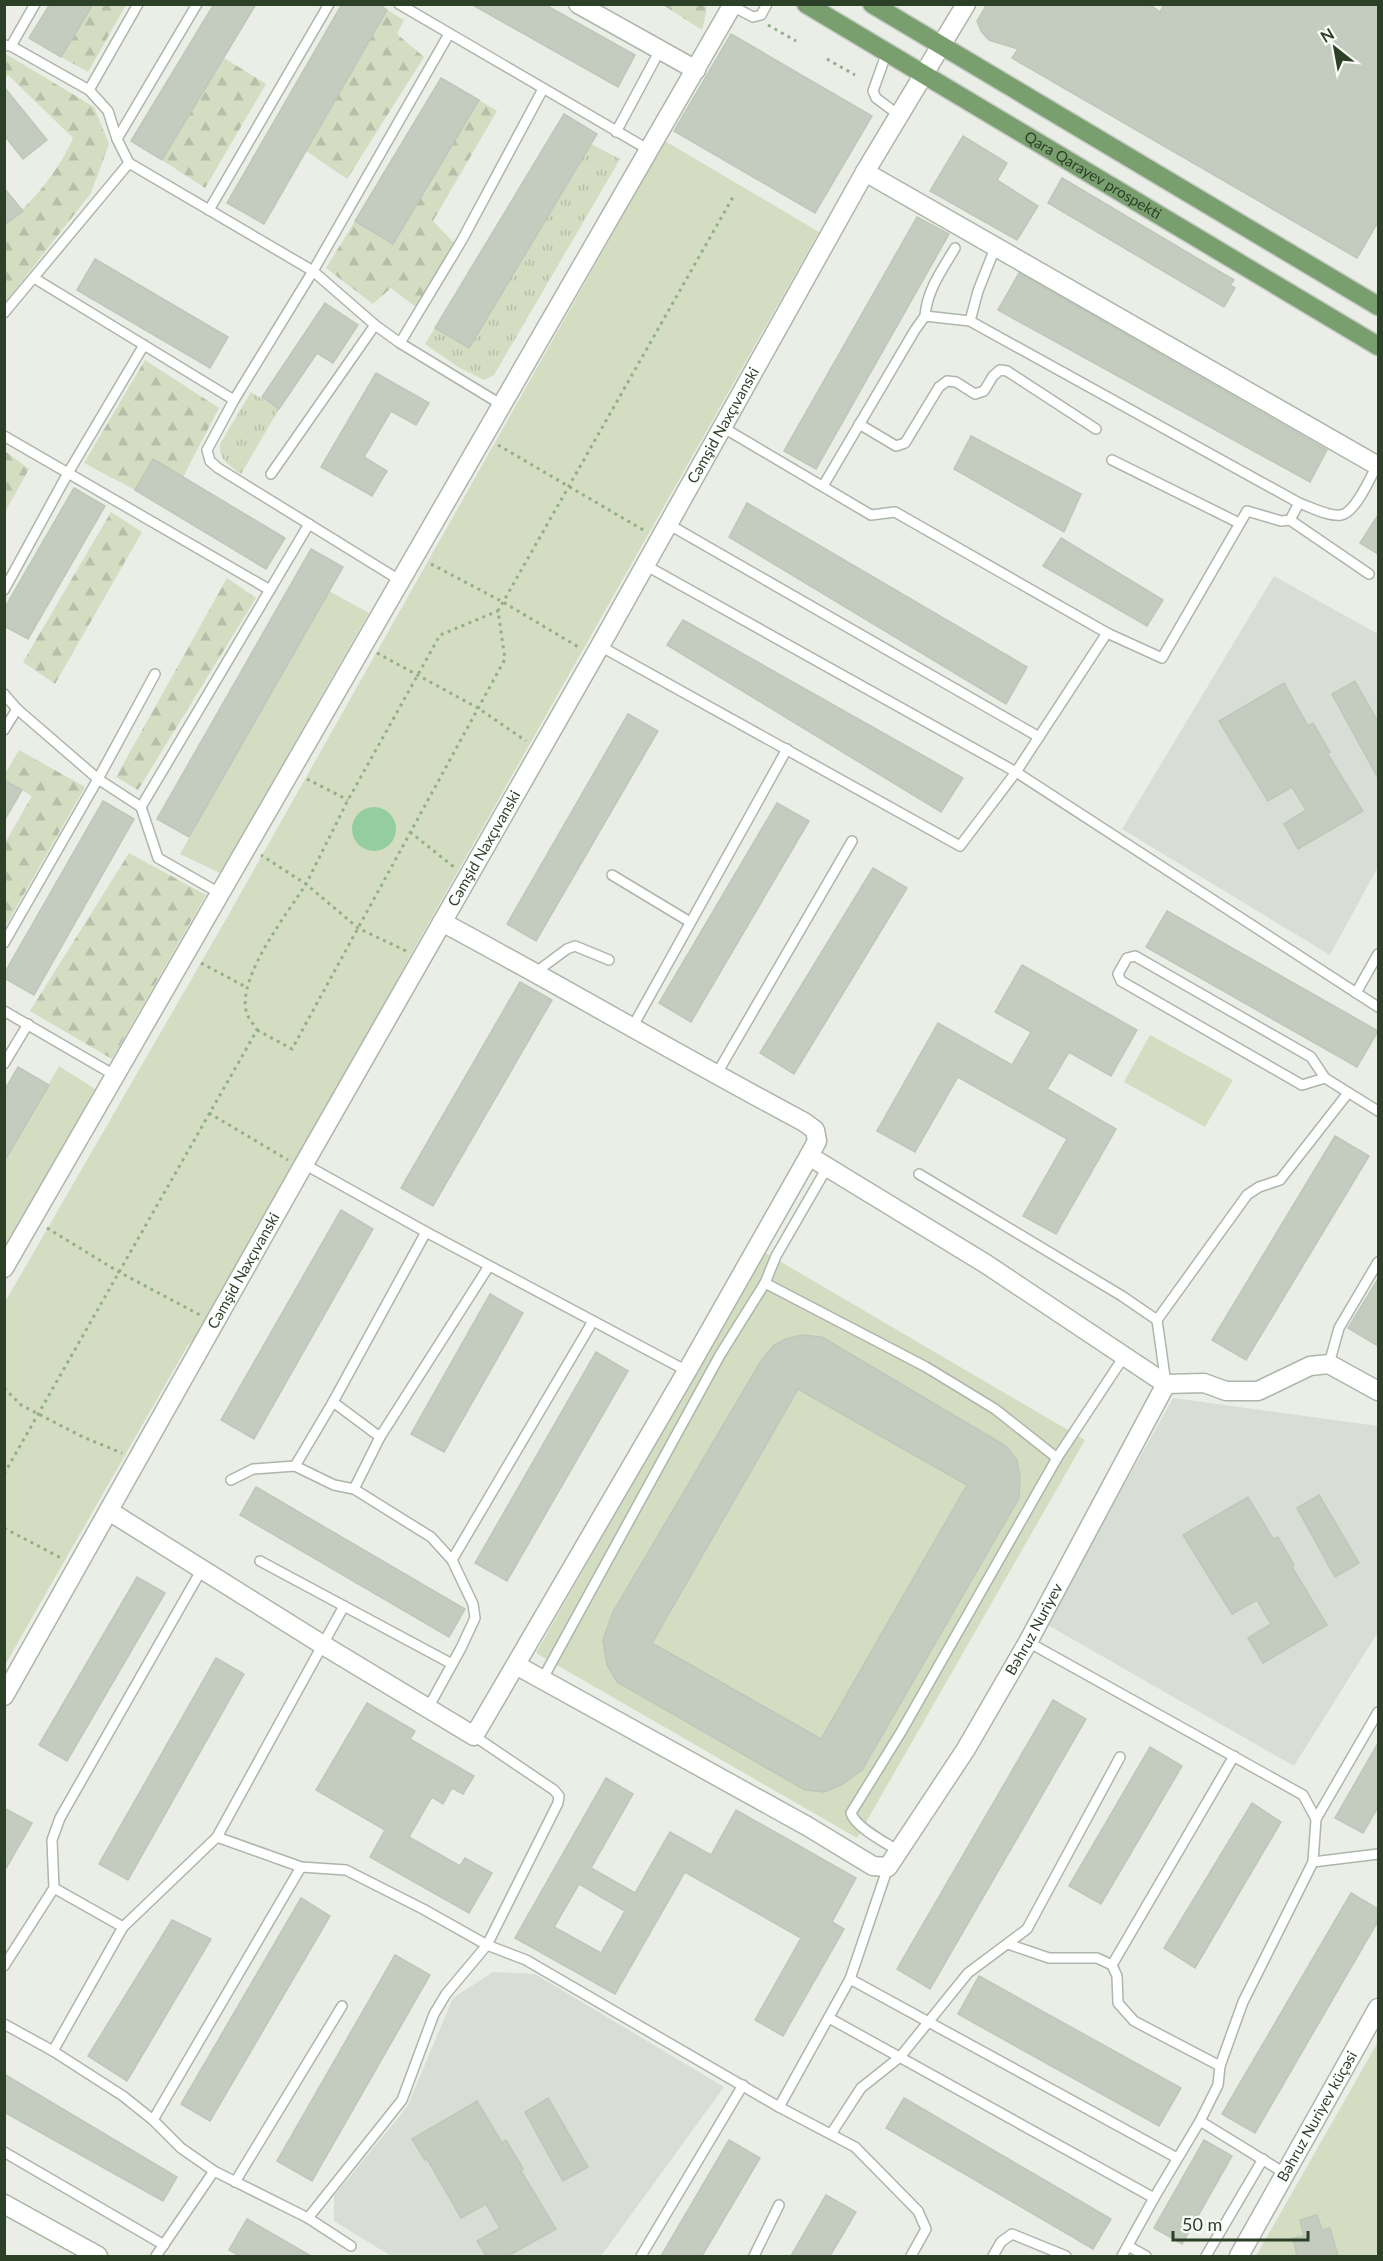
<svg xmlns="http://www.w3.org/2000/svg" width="1383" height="2261" font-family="Lato,sans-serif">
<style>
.built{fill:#d8ded5}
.grass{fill:url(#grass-tufts)}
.forest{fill:url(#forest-firs)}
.green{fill:#d4ddc2}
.water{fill:#94cda0}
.building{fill:#c3ccbf;stroke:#bec7b9;stroke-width:1.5;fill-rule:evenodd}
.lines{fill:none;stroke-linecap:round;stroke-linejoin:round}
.lane-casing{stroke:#adb6aa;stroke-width:12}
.street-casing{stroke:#adb6aa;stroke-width:21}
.secondary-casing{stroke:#a8b6a3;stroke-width:21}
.primary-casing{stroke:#c4c9c3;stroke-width:21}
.path{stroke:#93af8a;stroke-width:3;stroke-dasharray:3 4.5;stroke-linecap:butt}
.lane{stroke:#fff;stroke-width:9}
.street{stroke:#fff;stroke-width:18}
.secondary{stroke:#fff;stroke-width:18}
.primary{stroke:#799f6f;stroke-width:18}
.labels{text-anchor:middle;stroke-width:6;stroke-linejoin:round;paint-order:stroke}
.street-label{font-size:15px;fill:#2c3f27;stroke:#f9fbf7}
</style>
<defs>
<pattern id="grass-tufts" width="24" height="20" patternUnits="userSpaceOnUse" patternTransform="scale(1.5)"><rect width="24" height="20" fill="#d4ddc2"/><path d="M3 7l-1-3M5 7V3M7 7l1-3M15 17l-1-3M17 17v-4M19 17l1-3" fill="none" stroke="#b6bfa7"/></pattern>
<pattern id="forest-firs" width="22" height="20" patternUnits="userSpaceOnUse" patternTransform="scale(1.5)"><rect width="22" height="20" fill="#d4ddc2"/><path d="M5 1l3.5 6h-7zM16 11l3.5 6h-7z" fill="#b6bfa7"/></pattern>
</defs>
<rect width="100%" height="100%" fill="#eaeee7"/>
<!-- built -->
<g class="built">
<polygon points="1274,576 1378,634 1378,867 1330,955 1122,829"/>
<polygon points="1173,1398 1378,1426 1378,1632 1294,1766 1046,1624"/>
<polygon points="493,1972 535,1974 724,2087 601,2256 391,2256 334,2221 334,2196 407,2107 453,1998"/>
</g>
<!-- grass -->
<g class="grass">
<polygon points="591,144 620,159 494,375 484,380 458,367 425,344 435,328 469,348"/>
<path d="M251,392L279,409L241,474C230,466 218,459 220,444Z"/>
</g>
<!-- forest -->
<g class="forest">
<polygon points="93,5 126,5 88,72 61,57"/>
<polygon points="663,5 706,5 706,13 702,30"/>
<polygon points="387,10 404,20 397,34 424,57 347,179 306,151"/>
<path d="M6,54L94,107L109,144L91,193L5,303V225C32,203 59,171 73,138L8,75L5,78Z"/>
<polygon points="224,58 266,84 205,188 162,160"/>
<polygon points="479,100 497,111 433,221 456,245 417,308 391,288 373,304 326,268 355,221 393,243"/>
<polygon points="145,360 219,408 183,477 153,459 135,490 84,463"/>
<polygon points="5,451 29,469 5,512 4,452"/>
<polygon points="111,512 142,532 55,684 23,662"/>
<polygon points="227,578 256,598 138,790 116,777"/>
<polygon points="19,750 85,787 5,927 5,843 32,796 5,780 5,774"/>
<polygon points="129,853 206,895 112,1059 30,1011"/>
</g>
<!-- green -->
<g class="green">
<polygon points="665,141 819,232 410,956 215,1323 188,1345 5,1665 5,1302 225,921"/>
<polygon points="329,591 369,613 220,873 180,854"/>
<polygon points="1150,1035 1233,1080 1205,1127 1124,1082"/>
<polygon points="59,1066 95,1089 5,1247 5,1162"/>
<polygon points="764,1252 1085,1440 857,1838 536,1653"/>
<polygon points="1378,2042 1378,2256 1256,2256"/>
</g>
<!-- water -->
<circle class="water" cx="374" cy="829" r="22"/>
<!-- building -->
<g class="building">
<polygon points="50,4 93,4 61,57 29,38"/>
<polygon points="214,4 256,4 162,160 131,141"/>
<polygon points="342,4 378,4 387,10 264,224 227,203"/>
<polygon points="471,4 544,4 635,55 618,87"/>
<polygon points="987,4 1149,4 1160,12 1164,4 1378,4 1378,222 1357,258 1012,58 1018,49 989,40 981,31 977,21"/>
<polygon points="731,34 872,116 815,213 674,131"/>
<polygon points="441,78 479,100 393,244 355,221"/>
<polygon points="4,87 47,140 23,159 4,135"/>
<polygon points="564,114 597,134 469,348 435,328"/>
<polygon points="963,136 1007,163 997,180 1038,206 1017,240 930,191"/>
<polygon points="1062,178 1234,280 1230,285 1235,288 1224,307 1048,203"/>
<polygon points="4,188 23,211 4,225"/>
<polygon points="917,217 949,234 816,469 784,451"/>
<polygon points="95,259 228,337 210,368 77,290"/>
<polygon points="1019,273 1327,450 1310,482 998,310"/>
<polygon points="325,303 358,325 333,363 317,353 279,409 262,397"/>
<polygon points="376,373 429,403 416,425 391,411 364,457 387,471 372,496 321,467"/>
<polygon points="971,436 1081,494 1064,532 954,469"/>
<polygon points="153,459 285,538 266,569 135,490"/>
<polygon points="74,488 105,506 28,639 4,626 4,609"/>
<polygon points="747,503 1027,667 1006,704 729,537"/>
<polygon points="1378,515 1378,554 1360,543"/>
<polygon points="1061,538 1163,600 1147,626 1043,566"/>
<polygon points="311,549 343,567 189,837 157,819"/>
<polygon points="683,620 963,778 941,812 667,645"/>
<polygon points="1355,681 1378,722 1378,778 1332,694"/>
<polygon points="1284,683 1308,726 1313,723 1330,752 1327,753 1363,811 1298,849 1284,824 1306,810 1292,787 1268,801 1219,721"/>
<polygon points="628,714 658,731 536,941 507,924"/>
<polygon points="4,780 22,790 4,821"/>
<polygon points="103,801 134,819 34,995 4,978 4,974"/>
<polygon points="777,803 809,821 691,1022 659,1003"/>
<polygon points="873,868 907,888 794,1074 760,1053"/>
<polygon points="1167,911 1378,1031 1357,1067 1146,947"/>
<polygon points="1022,965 1137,1030 1111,1076 1069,1052 1047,1089 1116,1129 1056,1234 1023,1216 1067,1139 958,1077 915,1152 877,1131 938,1023 1012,1065 1031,1032 995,1012"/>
<polygon points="520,982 552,1000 433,1206 401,1188"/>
<polygon points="18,1067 49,1085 4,1162 4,1091"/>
<polygon points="1335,1136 1369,1156 1246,1360 1212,1340"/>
<polygon points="341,1210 373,1229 254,1439 221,1420"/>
<polygon points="1378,1279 1378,1346 1348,1328"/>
<polygon points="490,1294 523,1313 444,1452 411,1434"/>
<path d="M802,1335L822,1337L1006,1446L1017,1460L1020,1477L1019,1498L862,1770L841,1785L824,1792L805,1790L617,1682L607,1665L603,1640L613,1612L761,1361L774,1345L786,1339ZM798,1389L967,1485L821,1739L652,1643Z"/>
<polygon points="596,1352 628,1371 507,1581 475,1563"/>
<polygon points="256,1487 465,1609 449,1637 240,1515"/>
<polygon points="1319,1495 1359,1563 1335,1577 1297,1508"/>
<polygon points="1248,1497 1273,1539 1278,1537 1294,1565 1292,1567 1327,1625 1263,1663 1248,1638 1271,1624 1257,1600 1232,1614 1183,1535"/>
<polygon points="137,1577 165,1593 67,1761 39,1745"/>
<polygon points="216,1658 244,1674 128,1880 99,1864"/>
<polygon points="1053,1700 1086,1719 930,1989 897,1969"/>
<polygon points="367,1703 415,1731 410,1739 474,1776 463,1794 452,1788 443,1804 432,1797 409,1837 460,1866 465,1858 492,1873 469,1913 370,1857 385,1830 316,1790"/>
<polygon points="1378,1743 1378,1807 1363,1833 1335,1818"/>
<polygon points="1150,1747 1182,1766 1101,1904 1069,1886"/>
<path d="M606,1778L633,1794L591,1868L635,1893L670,1832L711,1855L736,1810L856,1878L832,1922L844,1929L783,2036L755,2020L801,1938L685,1872L615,1994L515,1938ZM579,1884L625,1911L601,1953L554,1927Z"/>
<polygon points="1252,1803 1281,1822 1195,1968 1164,1948"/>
<polygon points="4,1808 32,1823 4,1872"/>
<polygon points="1351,1893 1378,1909 1378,1921 1255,2133 1222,2114"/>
<polygon points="301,1898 330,1916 210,2121 181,2104"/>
<polygon points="172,1920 211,1939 127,2081 88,2056"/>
<polygon points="395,1955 430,1975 312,2181 277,2161"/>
<polygon points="979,1976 1181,2088 1159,2126 958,2014"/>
<polygon points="4,2074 177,2177 163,2201 4,2112"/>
<polygon points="548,2098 588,2167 563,2181 525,2112"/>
<polygon points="904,2098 1111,2219 1093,2249 886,2128"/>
<polygon points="477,2101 502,2143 506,2140 523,2169 521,2171 556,2229 508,2256 486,2256 477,2241 500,2228 486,2204 461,2218 427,2159 425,2160 412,2139"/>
<polygon points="729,2140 760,2158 702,2256 661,2256"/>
<polygon points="1204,2140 1232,2156 1182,2244 1154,2228"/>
<polygon points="826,2195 856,2212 830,2256 791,2256"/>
<polygon points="1317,2215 1322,2230 1330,2228 1338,2256 1297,2256 1293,2238 1304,2236 1300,2220"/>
<polygon points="247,2219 311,2256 240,2256 229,2250"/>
</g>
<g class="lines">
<defs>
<g id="lane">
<polyline points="399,4 649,150"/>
<polyline points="732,6 753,17 761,15 767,4"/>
<polyline points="4,45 11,46 89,90 108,111 117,139 129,163 313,271 375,325 400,343 502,405"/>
<polyline points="11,46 35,4"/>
<polyline points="887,52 873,91 876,98 900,116"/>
<polyline points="89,90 138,4"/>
<polyline points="616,132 660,50"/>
<polyline points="117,139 197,4"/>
<polyline points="209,210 329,4"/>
<polyline points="34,278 234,400"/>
<polyline points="4,313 129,163"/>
<path d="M925,316C927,290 942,270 955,248"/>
<polyline points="970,321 978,291 995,248"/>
<polyline points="400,343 462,240 543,89"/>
<polyline points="859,424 896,446 905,443 939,387 947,381 956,382 975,394 984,391 993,376 1000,370 1007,371 1096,429"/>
<polyline points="722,427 871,515 895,512 1107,633"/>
<polyline points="4,436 270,590"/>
<polyline points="1112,460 1239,523"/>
<polyline points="271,474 375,325"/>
<polyline points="823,486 915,330 925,316 970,321 1299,503"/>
<polyline points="1290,520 1369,574"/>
<polyline points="668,524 1039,737"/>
<polyline points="645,565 1016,772 1378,1007"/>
<polyline points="401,581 218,468 210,461 207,450 234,400 313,271 449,34"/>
<polyline points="4,590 68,473 144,345"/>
<path d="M600,646L960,846L1016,772L1107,633L1162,658L1247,511L1281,521L1290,520L1299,503C1311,507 1328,517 1341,515C1355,513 1371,477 1377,465"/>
<polyline points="4,694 17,709 98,779 141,807 158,858 221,894"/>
<polyline points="4,730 17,709"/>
<polyline points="141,807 309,524"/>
<polyline points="612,875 690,922"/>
<polyline points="4,943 98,779 155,674"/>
<polyline points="536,972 567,949 575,946 609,960"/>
<polyline points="1356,993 1378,954"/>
<polyline points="4,1011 116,1076"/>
<polyline points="633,1026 787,749"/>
<polyline points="4,1064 28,1024"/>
<polyline points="716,1075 852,841"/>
<polyline points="1325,1078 1302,1085 1121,981 1118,974 1127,958 1135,956 1311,1057 1325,1078 1378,1111"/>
<polyline points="304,1164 426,1232 687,1371"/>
<polyline points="919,1174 1122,1296 1157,1320"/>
<polyline points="426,1232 333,1402 295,1466 334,1485 354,1489 431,1537 452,1560 473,1604 475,1618 461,1648 428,1708"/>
<polyline points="765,1283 776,1256 828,1166"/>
<polyline points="1329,1364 1339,1328 1378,1262"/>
<polyline points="1166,1384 1157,1320 1247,1195 1259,1187 1280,1180 1348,1093"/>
<polyline points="333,1402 380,1437"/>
<polyline points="1057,1458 1125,1355"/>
<polyline points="231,1480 253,1469 295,1466"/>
<polyline points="354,1489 380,1437 489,1266"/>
<polyline points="452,1560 593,1321"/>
<polyline points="260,1561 452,1664"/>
<polyline points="1028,1642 1303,1795 1316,1819 1313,1862 1243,2002 1220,2066"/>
<path d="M542,1680L720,1355L765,1283L926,1367L995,1409L1057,1458L901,1732L851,1813C855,1827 886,1843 899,1851"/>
<polyline points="1316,1819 1378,1712"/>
<polyline points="217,1837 344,1606"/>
<polyline points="1313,1862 1378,1854"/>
<polyline points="54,1888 52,1840 60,1818 202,1569"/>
<polyline points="1008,1944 1049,1958 1097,1958 1112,1965 1117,1976 1118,2003 1134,2021 1220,2066 1218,2085 1200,2121 1154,2198 1122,2256"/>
<polyline points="1112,1965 1234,1756"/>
<polyline points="4,1966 54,1888 123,1927 217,1837 301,1867 346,1870 423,1909 487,1945 526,1960 779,2107 855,2147 918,2211 926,2229 911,2256"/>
<polyline points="850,1979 1177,2158"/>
<polyline points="829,2018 1154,2198"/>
<polyline points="4,2024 53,2051 123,2096 153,2120 181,2148 214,2171 308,2218 351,2246"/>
<polyline points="53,2051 123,1927"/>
<polyline points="779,2107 850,1979 888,1867"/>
<polyline points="153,2120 301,1867"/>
<polyline points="1200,2121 1286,2174"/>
<polyline points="831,2134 861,2088 900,2057 968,1973 1027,1929 1120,1757"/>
<polyline points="4,2152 164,2245"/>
<polyline points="235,2182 342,2006"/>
<polyline points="308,2218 402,2100 434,2014 446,1994 487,1945 558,1803 559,1796 554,1790 474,1736"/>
<polyline points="1128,2246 1146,2256"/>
<polyline points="156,2256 214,2171"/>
<polyline points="641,2256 743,2085"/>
<polyline points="754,2256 779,2205"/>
<polyline points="993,2256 1001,2242 1012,2234 1066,2256"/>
<polyline points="1206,2256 1263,2159"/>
</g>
<g id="street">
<polyline points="578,4 696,70"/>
<polyline points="865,172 1378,466"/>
<polyline points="809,1156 986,1264 1166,1384 1204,1383 1226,1391 1258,1391 1310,1366 1329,1364 1378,1391"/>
<polyline points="4,1268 733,4"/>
<path d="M109,1511L323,1645L474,1736L687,1371L809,1156L817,1141L815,1130L804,1122C682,1057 563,987 442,922"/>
<path id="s1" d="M516,1665L807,1826L873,1866L888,1867L966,1749L1028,1642L1166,1384"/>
<path id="s2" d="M4,1696L304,1164L600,646L865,172L966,4"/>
<path id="s3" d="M1239,2256L1378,2008"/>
</g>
<polyline id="secondary" points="4,2204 98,2256"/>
<g id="primary">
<path id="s4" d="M806,4L1378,346"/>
<polyline points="872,4 1378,306"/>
</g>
</defs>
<!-- lane casing -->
<use href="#lane" class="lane-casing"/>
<!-- street casing -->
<use href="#street" class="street-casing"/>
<!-- secondary casing -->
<use href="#secondary" class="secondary-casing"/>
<!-- primary casing -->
<use href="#primary" class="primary-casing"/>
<!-- path -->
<g class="path">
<polyline points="768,25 796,41"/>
<polyline points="827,59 855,75"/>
<polyline points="498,445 645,531"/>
<polyline points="431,564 503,602 580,648"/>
<polyline points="377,653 478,708 526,741"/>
<polyline points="307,779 348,800"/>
<polyline points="410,832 454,867"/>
<polyline points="406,951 358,928 306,884 348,800 440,635 498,611"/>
<polyline points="201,963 246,987"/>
<polyline points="257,1030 292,1049 505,659 498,611 733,197"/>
<polyline points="209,1113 288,1160"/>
<polyline points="47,1228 119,1272 200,1315"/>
<polyline points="4,1388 21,1405 83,1437 122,1453"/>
<path d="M4,1474L257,1030C254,1025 249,1019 247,1014C235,979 288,913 306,884L261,855"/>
<polyline points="4,1528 63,1559"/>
</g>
<!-- lane -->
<use href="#lane" class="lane"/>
<!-- street -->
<use href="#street" class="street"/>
<!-- secondary -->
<use href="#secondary" class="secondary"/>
<!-- primary -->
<use href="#primary" class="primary"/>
</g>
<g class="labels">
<!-- street labels -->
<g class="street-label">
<text dy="5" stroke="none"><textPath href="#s4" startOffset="334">Qara Qarayev prospekti</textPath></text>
<text dy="5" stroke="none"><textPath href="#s2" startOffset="1460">Cəmşid Naxçıvanski</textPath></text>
<text dy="5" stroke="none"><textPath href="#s2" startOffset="974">Cəmşid Naxçıvanski</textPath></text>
<text dy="5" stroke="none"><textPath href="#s2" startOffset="488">Cəmşid Naxçıvanski</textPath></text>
<text dy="5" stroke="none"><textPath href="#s1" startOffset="704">Bəhruz Nuriyev</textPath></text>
<text dy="5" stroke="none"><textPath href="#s3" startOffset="160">Bəhruz Nuriyev küçəsi</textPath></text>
</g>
</g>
<!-- border -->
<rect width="1383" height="2261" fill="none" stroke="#2c3f27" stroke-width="12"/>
<!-- north arrow -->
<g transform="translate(1335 48) rotate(329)" stroke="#f9fbf7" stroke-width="4.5" paint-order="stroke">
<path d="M0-4.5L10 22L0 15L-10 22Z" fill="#2c3f27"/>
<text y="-9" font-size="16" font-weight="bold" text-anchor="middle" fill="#2c3f27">N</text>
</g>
<!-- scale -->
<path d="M1173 2231v9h135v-9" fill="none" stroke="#2c3f27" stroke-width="3"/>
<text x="1182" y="2231" font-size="18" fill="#2c3f27" stroke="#f9fbf7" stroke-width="4.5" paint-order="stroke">50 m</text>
</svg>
